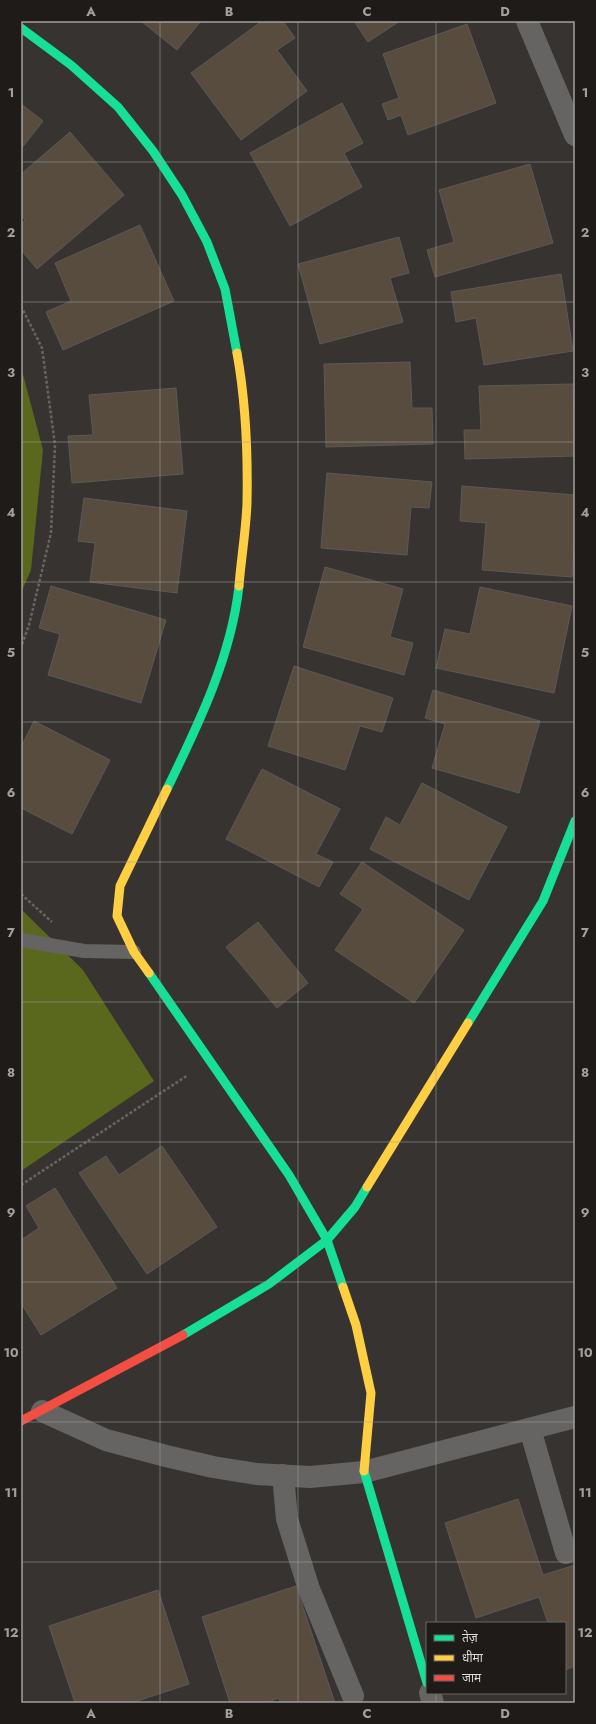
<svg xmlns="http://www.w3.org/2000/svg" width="596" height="1724" font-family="Jost,'Noto Sans Devanagari',sans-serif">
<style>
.forest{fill:#59681d}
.building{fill:#584c3e;stroke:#5c5957}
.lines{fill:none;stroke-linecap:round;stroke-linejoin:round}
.path{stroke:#676564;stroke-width:2.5;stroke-dasharray:3 2;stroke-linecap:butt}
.lane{stroke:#656463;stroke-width:14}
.street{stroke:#656463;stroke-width:22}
.fast{stroke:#16e098;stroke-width:9}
.slow{stroke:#ffcf43;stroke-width:9}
.jam{stroke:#f24e42;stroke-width:9}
.grid{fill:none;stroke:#a3a09c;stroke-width:1;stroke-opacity:0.55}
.neatline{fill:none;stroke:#a3a09c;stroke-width:1.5}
.grid-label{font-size:13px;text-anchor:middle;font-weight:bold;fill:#a3a09c}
</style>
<rect width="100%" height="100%" fill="#363330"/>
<!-- forest -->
<g class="forest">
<polygon points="21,367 43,450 31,570 21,593"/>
<polygon points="21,909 83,970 154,1081 21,1171"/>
</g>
<!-- building -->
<g class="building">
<polygon points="141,21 201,21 177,50"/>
<polygon points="262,21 283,21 295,38 277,50 307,91 241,140 191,73"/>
<polygon points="354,21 400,21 368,42"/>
<polygon points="467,24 496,103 408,135 401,115 388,120 382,104 399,98 383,54"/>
<polygon points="342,103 363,143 344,153 362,187 290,226 250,153"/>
<polygon points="21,104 43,121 21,149"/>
<polygon points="70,132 124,195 37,269 21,250 21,224 25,220 21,215 21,174"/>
<polygon points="530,164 553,243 435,277 427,250 454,242 439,190"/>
<polygon points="140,225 174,301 63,350 46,312 71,301 55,263"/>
<polygon points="399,237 409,273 390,278 403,322 320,344 298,264"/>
<polygon points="561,274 573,351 484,365 476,318 456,322 451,292"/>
<polygon points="410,362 412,408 432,408 433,444 326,447 324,364"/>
<polygon points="573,384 575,456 465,459 464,430 481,430 479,386"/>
<polygon points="176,388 183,474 72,483 68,436 93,435 89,395"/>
<polygon points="327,473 432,482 429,508 411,507 407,555 321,548"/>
<polygon points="462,486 575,495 575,538 572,577 482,570 486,523 460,521"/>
<polygon points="84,498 187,511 177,593 90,582 95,543 78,541"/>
<polygon points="325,567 403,589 390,637 413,643 404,675 303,647"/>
<polygon points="51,586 166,620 141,703 48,675 60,634 39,628"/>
<polygon points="480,587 572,606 554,693 436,668 445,629 470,634"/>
<polygon points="294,666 393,698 382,732 360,726 345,770 268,746"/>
<polygon points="433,690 540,721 519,793 432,768 445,724 425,718"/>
<polygon points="34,721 110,760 72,834 21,808 21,747"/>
<polygon points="262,769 340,809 316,854 333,862 319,887 226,839"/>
<polygon points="422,783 507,827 469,900 370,849 386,817 400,825"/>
<polygon points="362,862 464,930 414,1003 335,950 363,909 340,894"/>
<polygon points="258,922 308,983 277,1008 226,947"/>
<polygon points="162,1146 217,1227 147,1274 79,1173 106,1156 119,1175"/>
<polygon points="55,1188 117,1288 41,1335 21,1303 21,1240 39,1228 26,1206"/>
<polygon points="518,1499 543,1575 575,1565 575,1666 565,1670 565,1623 548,1623 539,1597 476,1618 445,1523"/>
<polygon points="296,1586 335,1703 280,1703 279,1698 265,1703 230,1703 202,1617"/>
<polygon points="158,1590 189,1684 131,1703 75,1703 49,1626"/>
</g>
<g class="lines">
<!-- path -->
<g class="path">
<polyline points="21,306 42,348 55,445 51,533 29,625 21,647"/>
<polyline points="21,894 52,922"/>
<polyline points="21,1185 188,1075"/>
</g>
<!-- lane -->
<polyline class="lane" points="21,940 84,951 134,952"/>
<!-- street -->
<g class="street">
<polyline points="527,21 575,135"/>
<polyline points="42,1411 106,1440 166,1456 213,1467 256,1474 310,1477 364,1472 575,1417"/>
<polyline points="530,1429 566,1553"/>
<polyline points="283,1475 287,1519 309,1589 353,1696"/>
<polyline points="430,1693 433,1703"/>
</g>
<!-- fast -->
<g class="fast">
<polyline points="21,28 71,65 118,107 153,151 182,195 207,242 225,289 237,353"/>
<path d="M167,789C198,725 231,658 239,586"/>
<polyline points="149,973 289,1175 327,1240 343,1287"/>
<polyline points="468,1023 543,901 575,821"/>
<polyline points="183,1335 269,1284 327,1240 355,1207 367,1187"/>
<polyline points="364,1471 427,1683"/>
</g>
<!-- slow -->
<g class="slow">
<path d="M237,353C246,403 248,453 247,503C246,531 241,559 239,586"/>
<polyline points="149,973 134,952 117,916 120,886 167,789"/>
<polyline points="367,1187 468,1023"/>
<polyline points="343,1287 356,1325 371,1393 364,1471"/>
</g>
<!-- jam -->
<polyline class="jam" points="21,1421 183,1335"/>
</g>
<!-- grid -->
<path class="grid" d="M160,21V1703M298,21V1703M436,21V1623M21,162H575M21,302H575M21,442H575M21,582H575M21,722H575M21,862H575M21,1002H575M21,1142H575M21,1282H575M21,1422H575M21,1562H575M436,1693V1703"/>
<!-- border -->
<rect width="596" height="1724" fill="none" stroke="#1e1b18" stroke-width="44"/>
<!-- legend -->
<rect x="426" y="1622" width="140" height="72" fill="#1e1b18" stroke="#6b6764"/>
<rect x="434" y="1635" width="20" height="6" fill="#16e098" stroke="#6b6764"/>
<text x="462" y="1642" font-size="12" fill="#dedad6">तेज़</text>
<rect x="434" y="1655" width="20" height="6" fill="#ffcf43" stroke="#6b6764"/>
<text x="462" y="1662" font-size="12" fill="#dedad6">धीमा</text>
<rect x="434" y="1675" width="20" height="6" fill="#f24e42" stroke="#6b6764"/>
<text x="462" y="1682" font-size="12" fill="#dedad6">जाम</text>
<rect x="22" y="22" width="552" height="1680" class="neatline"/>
<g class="grid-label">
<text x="91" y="16">A</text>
<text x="229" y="16">B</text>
<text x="367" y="16">C</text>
<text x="505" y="16">D</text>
<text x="11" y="97">1</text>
<text x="585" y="97">1</text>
<text x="11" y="237">2</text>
<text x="585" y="237">2</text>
<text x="11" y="377">3</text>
<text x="585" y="377">3</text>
<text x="11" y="517">4</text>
<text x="585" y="517">4</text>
<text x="11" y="657">5</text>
<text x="585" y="657">5</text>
<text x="11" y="797">6</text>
<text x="585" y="797">6</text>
<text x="11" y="937">7</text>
<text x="585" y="937">7</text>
<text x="11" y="1077">8</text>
<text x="585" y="1077">8</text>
<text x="11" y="1217">9</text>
<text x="585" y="1217">9</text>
<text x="11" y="1357">10</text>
<text x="585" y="1357">10</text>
<text x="11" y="1497">11</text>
<text x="585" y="1497">11</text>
<text x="11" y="1637">12</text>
<text x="585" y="1637">12</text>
<text x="91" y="1718">A</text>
<text x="229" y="1718">B</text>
<text x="367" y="1718">C</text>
<text x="505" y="1718">D</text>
</g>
</svg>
